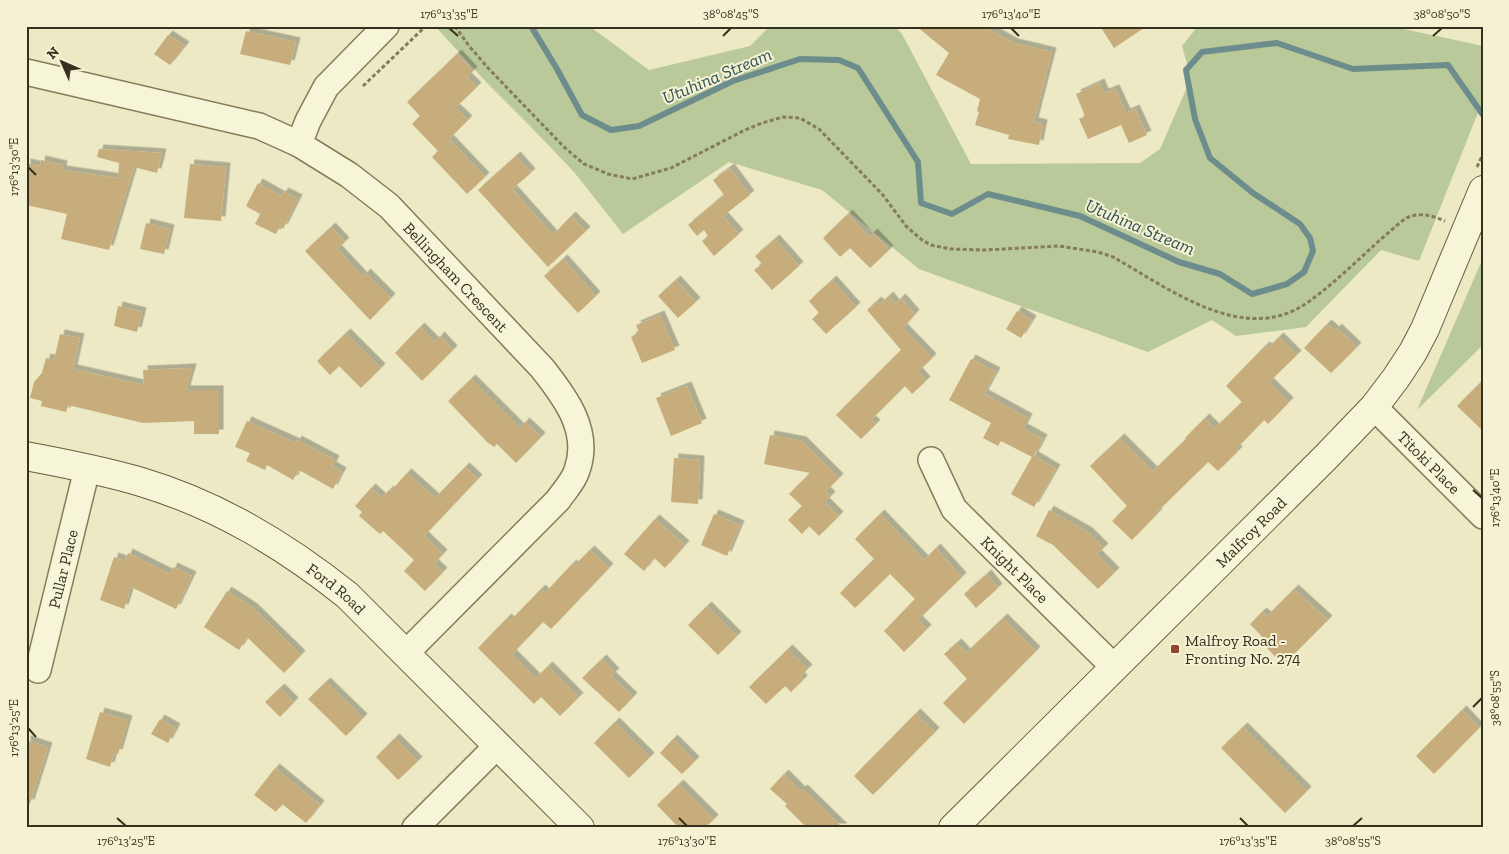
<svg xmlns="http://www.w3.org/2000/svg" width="1509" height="854" font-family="'Zilla Slab',serif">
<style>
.green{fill:#b9c999}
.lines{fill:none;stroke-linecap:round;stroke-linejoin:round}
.stream{stroke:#6d8d8c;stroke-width:6}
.building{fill:#c8ad7c;filter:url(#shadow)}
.street-casing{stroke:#867b5b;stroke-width:28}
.secondary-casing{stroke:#675c3f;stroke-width:30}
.path{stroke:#867b5b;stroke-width:3;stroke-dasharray:4 2.5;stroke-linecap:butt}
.street{stroke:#f7f5d7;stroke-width:25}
.secondary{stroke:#f7f5d7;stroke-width:28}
.ticks{fill:none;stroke:#36301f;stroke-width:2}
.poi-dot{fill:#92442e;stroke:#f4f2d3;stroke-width:2}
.labels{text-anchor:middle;stroke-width:4;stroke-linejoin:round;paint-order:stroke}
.street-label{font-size:16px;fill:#36301f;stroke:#f4f2d3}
.poi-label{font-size:16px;fill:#36301f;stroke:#f4f2d3;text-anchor:start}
.water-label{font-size:18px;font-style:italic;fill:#2f4f55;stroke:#f4f2d3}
.neatline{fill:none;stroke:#36301f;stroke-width:2}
.ticks-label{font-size:12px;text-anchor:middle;fill:#36301f}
</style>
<defs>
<filter id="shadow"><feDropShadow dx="4.5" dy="-4.5" stdDeviation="0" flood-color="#0004"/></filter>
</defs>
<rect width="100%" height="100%" fill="#ece9c4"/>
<!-- green -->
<g class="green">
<polygon points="435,26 589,26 649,70 750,46 770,26 895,26 902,34 971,164 1140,163 1160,149 1191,78 1182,46 1198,26 1390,26 1483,46 1483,100 1419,261 1381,250 1306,327 1236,336 1212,320 1148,352 919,269 822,190 729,162 623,234 574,172 529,125 487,83"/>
<polygon points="1483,258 1483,345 1417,410"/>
</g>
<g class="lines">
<!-- stream -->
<polyline class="stream" points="531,26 557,69 582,115 611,130 639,126 733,81 800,59 839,60 858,68 918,162 921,203 952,214 988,194 1080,216 1179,262 1220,274 1252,294 1287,284 1304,272 1313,251 1310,238 1300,224 1253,193 1210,158 1195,119 1186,70 1202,52 1277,43 1353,69 1448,65 1483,115"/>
</g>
<!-- building -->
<g class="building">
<polygon points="916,26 983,26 1014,43 1052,52 1034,122 1043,124 1039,145 1008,139 1009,135 975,125 979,112 977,111 980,99 936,75 949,53"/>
<polygon points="1100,26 1147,26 1114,48"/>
<polygon points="246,31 296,42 290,65 240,54"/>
<polygon points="168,35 185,46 170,65 154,54"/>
<polygon points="457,54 473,71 467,77 477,87 455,108 468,120 449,139 485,177 467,194 432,157 438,151 412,124 420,116 407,102"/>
<polygon points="1100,83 1104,93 1115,89 1126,113 1135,109 1147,135 1129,143 1121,125 1088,139 1079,119 1085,116 1076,94"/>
<polygon points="99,149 162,153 157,173 134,167 109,250 61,239 67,214 26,205 26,163 40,166 41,160 63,165 62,170 118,178 119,163 97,157"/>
<polygon points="516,156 531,173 512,189 553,235 571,216 586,231 548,267 478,190"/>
<polygon points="190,164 226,167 221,221 184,218"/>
<polygon points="730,168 750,195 723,216 739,234 714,256 702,241 708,236 704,230 697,236 688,225 724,195 713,180"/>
<polygon points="258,183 281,196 284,192 298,199 283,229 280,226 276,234 255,224 260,214 246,206"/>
<polygon points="848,214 869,237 873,233 889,250 870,268 850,248 840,257 823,238"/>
<polygon points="146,223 170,229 164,254 140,249"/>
<polygon points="331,227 345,242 337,249 363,277 366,273 391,298 370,320 305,251"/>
<polygon points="775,239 799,266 772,290 754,270 762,264 755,256"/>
<polygon points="563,259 596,296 578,313 544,276"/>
<polygon points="676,280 696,302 678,318 658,296"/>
<polygon points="832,280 856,307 826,334 812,319 819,313 809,301"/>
<polygon points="889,296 895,304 901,298 915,314 903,328 932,358 918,372 926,381 912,394 905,386 871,420 876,424 861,439 836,415 901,350 867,310 877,301 880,304"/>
<polygon points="118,306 142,312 137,332 114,326"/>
<polygon points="1017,311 1032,320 1021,338 1006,329"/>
<polygon points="660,315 675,350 642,363 631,337 639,332 636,325"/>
<polygon points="1327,324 1335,331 1337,328 1357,347 1331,373 1304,348"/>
<polygon points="420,327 435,342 440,336 453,350 422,381 395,353"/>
<polygon points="346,333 381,368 361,388 339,366 330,375 317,361"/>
<polygon points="60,334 80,338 73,369 144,385 143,370 192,368 186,390 219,390 219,434 194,434 194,421 143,423 68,405 66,412 41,406 42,401 30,398 34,382 42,373 46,358 54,360"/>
<polygon points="1279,337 1297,355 1269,382 1289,402 1268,424 1264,420 1236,449 1238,451 1218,471 1208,462 1157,512 1158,513 1132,540 1112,521 1127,506 1090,466 1120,438 1153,471 1186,439 1185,438 1205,418 1215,428 1242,402 1226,386 1265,346 1268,348"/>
<polygon points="971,359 996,372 984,394 1028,418 1023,428 1043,439 1034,456 1056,469 1034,507 1011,494 1032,457 1001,441 998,446 983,438 991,423 949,400"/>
<polygon points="471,379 520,428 525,422 541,437 516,463 497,444 494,447 487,442 448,401"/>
<polygon points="1483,380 1483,431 1457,406"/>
<polygon points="687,386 702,423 671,436 656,398"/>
<polygon points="247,421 296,443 297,440 335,460 332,466 342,472 333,489 299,470 293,480 267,465 265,470 246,461 250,453 235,447"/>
<polygon points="770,435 802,441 839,478 826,491 831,496 825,502 839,516 819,536 809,526 802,534 788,520 802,506 789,494 810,473 764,464"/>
<polygon points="674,458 700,460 698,504 671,502"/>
<polygon points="465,467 478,479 424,536 443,554 434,564 443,572 425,591 404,571 414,560 383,531 380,534 359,516 362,512 355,506 371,488 382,498 389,490 391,491 407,473 435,498"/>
<polygon points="1049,510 1088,532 1104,548 1097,554 1115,572 1098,589 1053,545 1036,536"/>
<polygon points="714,514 740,525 727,556 701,545"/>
<polygon points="880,514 924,560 936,548 962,577 918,620 927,629 904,652 884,631 915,599 890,574 855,608 840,593 874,559 855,539"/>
<polygon points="655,519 685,545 665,568 654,558 644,571 624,554"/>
<polygon points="590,550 609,568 551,629 543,622 512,654 536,678 548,666 579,697 560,716 541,697 534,704 478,648 507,618 510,621 541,589 545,593 572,564 574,566"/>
<polygon points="128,553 170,574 173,567 192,576 176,609 131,587 124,609 100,600 114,557 125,561"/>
<polygon points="987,574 998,588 976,608 964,594"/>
<polygon points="1294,589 1328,620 1283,665 1266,647 1269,644 1250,624 1262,612 1267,616"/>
<polygon points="227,591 253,608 301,655 284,673 247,637 239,650 204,627"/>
<polygon points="707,606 737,636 718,655 688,625"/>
<polygon points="1003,618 1036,651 964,724 943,703 967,679 944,654 957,643 966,653"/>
<polygon points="788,649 808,669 800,676 803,680 791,692 785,686 766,704 749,687"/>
<polygon points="602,659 615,673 611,676 633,697 619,712 582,678"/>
<polygon points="326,682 363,718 346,736 308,699"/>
<polygon points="280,688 294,702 280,717 265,702"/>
<polygon points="1462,710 1479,728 1434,774 1416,756"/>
<polygon points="100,712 128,720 118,754 114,753 110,767 86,759"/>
<polygon points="916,713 935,732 873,795 854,776"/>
<polygon points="160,719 176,728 168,743 151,734"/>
<polygon points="615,722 650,757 629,778 594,743"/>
<polygon points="1243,727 1307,791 1285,813 1221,748"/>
<polygon points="395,738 418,761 398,780 376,757"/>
<polygon points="673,739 695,761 682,774 660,753"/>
<polygon points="26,740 48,747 30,804 26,803"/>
<polygon points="275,768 320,805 306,823 282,804 276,812 254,795"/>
<polygon points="784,774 801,791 803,789 843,828 807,828 785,806 787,804 770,789"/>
<polygon points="679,784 714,819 705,828 679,828 657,805"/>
</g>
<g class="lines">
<defs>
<g id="street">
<path id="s1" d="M26,72L259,126L299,144L349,175L389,206L542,368C565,397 591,431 577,470C574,481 564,491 558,500L406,653"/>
<polyline points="299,144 308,121 326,87 386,26"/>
<path id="s2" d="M1374,407L1483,516"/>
<path id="s3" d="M931,460L954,509L1114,667"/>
<path id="s4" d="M38,670L87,469"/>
<polyline points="415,828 498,745"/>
</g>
<g id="secondary">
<path id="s5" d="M26,456C63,463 101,470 138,481C216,504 283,544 347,595L580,828"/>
<path id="s6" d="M953,828L1326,457L1374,407L1396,378L1413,352L1425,329L1483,190"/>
</g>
</defs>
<!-- street casing -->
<use href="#street" class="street-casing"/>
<!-- secondary casing -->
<use href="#secondary" class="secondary-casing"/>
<!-- path -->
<g class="path">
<path d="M455,26L469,46L489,69L564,147L584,164L608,174L632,179L671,168L745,130L762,123L783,117L800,118L819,129L882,194L906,226L922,240L931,245L951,249L985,250L1059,246L1098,252L1113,257C1170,289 1247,349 1311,300C1345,275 1373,244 1406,218C1420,212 1431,215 1445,221"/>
<polyline points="363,86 426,26"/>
<polyline points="1477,167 1483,154"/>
</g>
<!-- street -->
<use href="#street" class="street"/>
<!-- secondary -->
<use href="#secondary" class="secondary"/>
</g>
<!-- ticks -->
<path class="ticks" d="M449,28L458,36M1011,28L1019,36M723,36L731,28M1433,36L1442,28M28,167L36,175M1473,490L1482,498M1473,707L1482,698M28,728L36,737M117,818L126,826M679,818L687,826M1240,818L1248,826M1353,826L1362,818"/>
<!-- markers -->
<rect class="poi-dot" x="1170" y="644" width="10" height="10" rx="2.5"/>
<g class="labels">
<!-- street labels -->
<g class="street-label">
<text dy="6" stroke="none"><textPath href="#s1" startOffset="490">Bellingham Crescent</textPath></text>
<text dy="6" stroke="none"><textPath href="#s2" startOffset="78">Titoki Place</textPath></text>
<text dy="6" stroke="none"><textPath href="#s6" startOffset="420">Malfroy Road</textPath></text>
<text dy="6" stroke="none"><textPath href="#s4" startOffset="104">Pullar Place</textPath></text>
<text dy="6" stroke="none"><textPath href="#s3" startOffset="140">Knight Place</textPath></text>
<text dy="6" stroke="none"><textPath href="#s5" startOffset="342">Ford Road</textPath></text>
</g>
<!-- poi labels -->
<g class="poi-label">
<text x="1185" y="646">Malfroy Road -<tspan x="1185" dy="18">Fronting No. 274</tspan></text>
</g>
<!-- water labels -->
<g class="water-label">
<text transform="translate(717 76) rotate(-23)" y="6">Utuhina Stream</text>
<text transform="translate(1140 227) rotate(23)" y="6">Utuhina Stream</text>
</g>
</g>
<!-- border -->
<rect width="1509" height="854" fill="none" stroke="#f4f2d3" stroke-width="55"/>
<!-- north arrow -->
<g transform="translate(62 62) rotate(315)" stroke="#f4f2d3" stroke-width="4" paint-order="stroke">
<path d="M0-4L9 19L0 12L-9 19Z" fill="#36301f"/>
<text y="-8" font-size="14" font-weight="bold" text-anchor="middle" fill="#36301f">N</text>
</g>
<rect x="28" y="28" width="1454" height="798" class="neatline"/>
<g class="ticks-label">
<text x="449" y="18">176°13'35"E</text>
<text x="731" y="18">38°08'45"S</text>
<text x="1011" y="18">176°13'40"E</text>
<text x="1442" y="18">38°08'50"S</text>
<text transform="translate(14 167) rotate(-90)" y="4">176°13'30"E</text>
<text transform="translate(1495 498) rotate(-90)" y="4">176°13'40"E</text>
<text transform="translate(1495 698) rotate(-90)" y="4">38°08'55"S</text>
<text transform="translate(14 728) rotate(-90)" y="4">176°13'25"E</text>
<text x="126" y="845">176°13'25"E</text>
<text x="687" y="845">176°13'30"E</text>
<text x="1248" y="845">176°13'35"E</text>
<text x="1353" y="845">38°08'55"S</text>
</g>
</svg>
